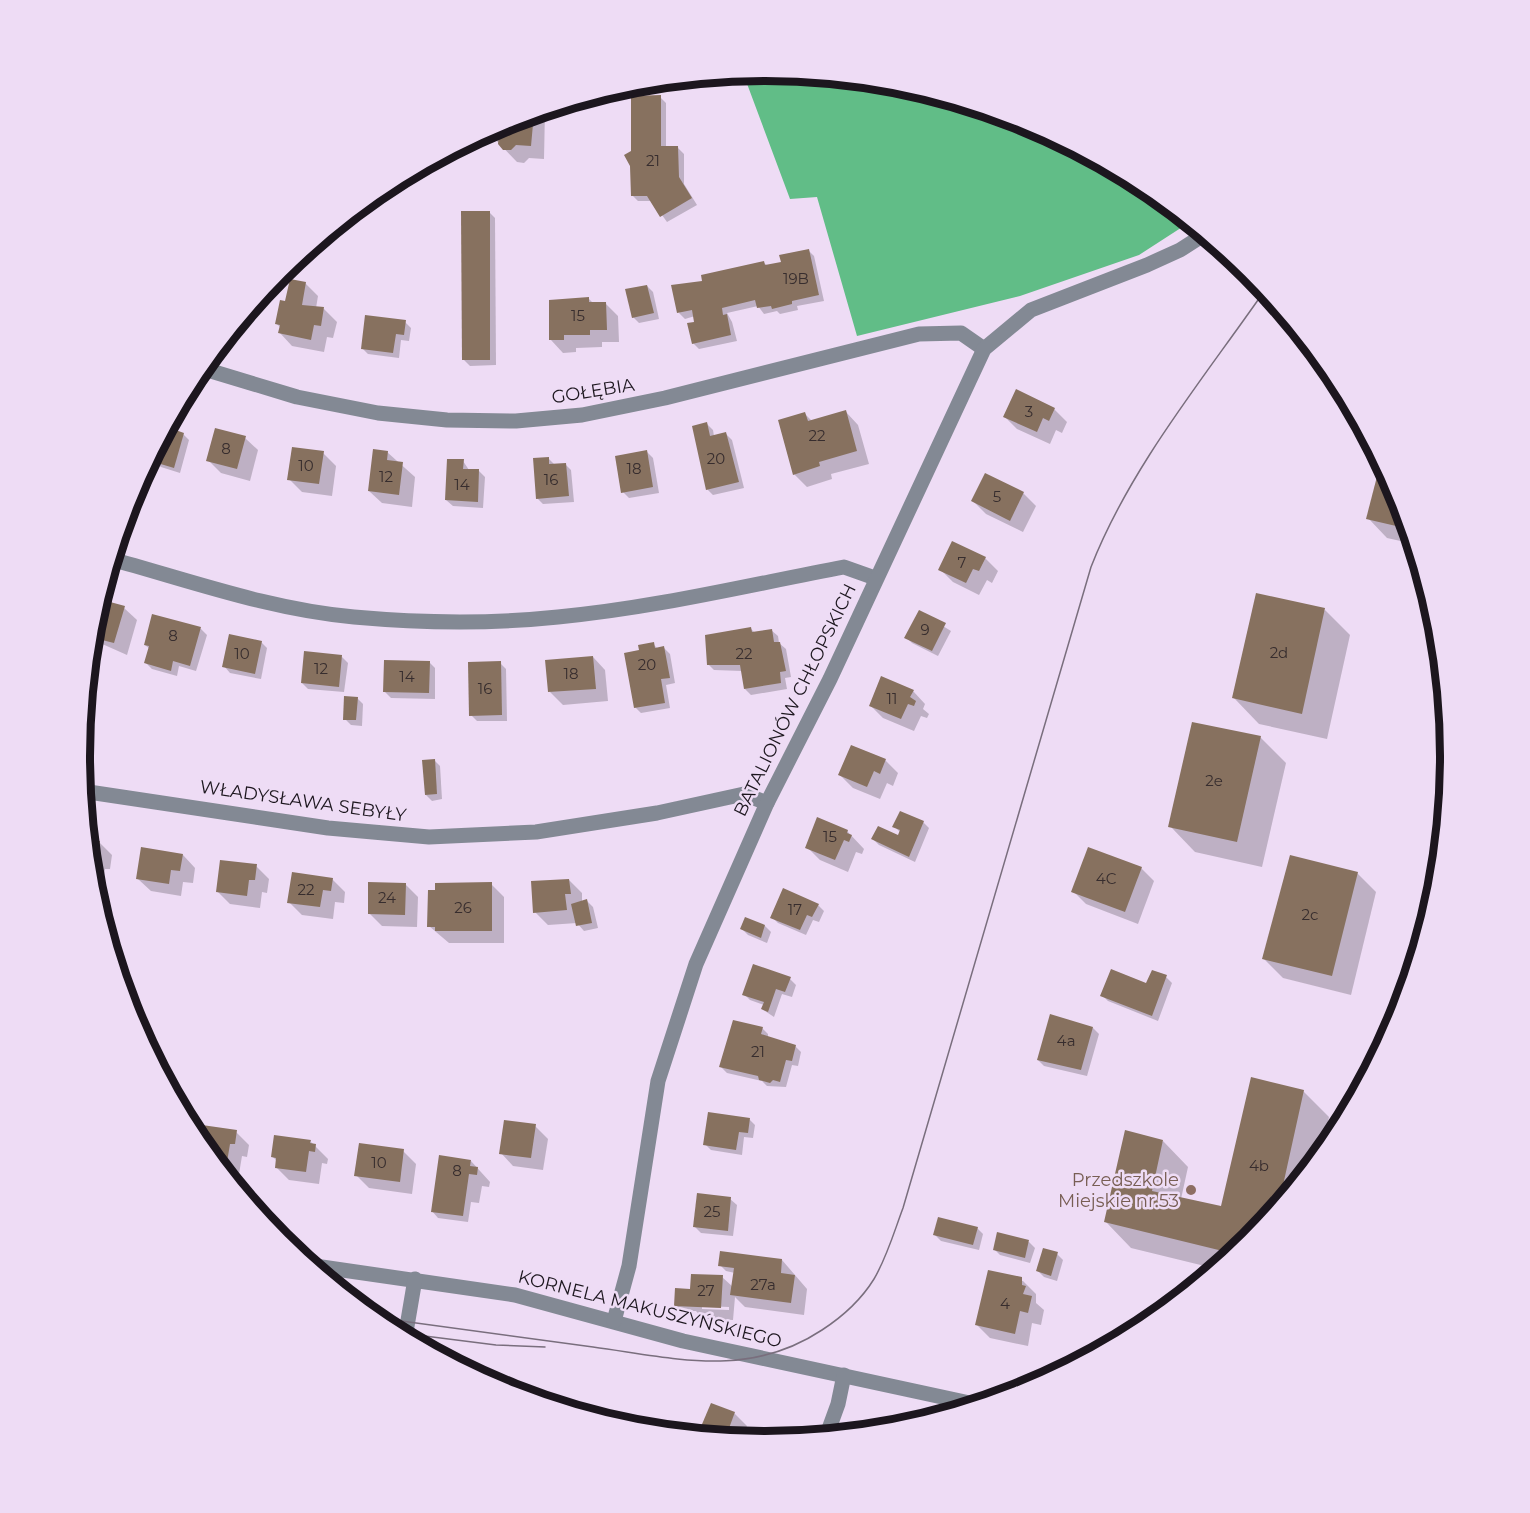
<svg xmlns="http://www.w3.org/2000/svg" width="1530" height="1513" font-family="Montserrat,sans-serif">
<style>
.forest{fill:#61bd87}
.shadow{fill:#0003;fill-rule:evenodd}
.building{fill:#87715f}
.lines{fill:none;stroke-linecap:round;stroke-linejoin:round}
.street{stroke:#838994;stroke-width:15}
.tram{stroke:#796e7d;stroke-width:1.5}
.education-dot{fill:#8d6e63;stroke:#eedcf5;stroke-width:2}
.labels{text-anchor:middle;stroke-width:5;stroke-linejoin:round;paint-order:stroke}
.number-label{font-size:15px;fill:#372d2e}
.street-label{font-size:18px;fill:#1c161e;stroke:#eedcf5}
.education-label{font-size:18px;fill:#785e54;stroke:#eedcf5;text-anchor:end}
.rim{fill:none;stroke:#1c161e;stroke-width:8}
</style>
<rect width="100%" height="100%" fill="#eedcf5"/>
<!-- forest -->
<polygon class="forest" points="765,71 899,84 1028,123 1146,186 1190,222 1139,255 1020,296 857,336 817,197 790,199 743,73"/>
<!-- shadow -->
<g class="shadow">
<polygon points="660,97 666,103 666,148 678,148 684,154 684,184 697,205 667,222 652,201 638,201 632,195 632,152"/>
<polygon points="545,110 544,159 529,158 524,163 517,162 489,133 489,130 503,123"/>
<polygon points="489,212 495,218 496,365 470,366 464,360"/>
<polygon points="808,250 814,256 824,301 797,306 798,310 780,314 777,311 764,314 758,306 727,313 732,322 737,341 699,349 693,343 695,316 685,319 679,313 704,282 764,263 768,266 783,263"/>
<polygon points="305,283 318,296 316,308 324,309 337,322 333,338 327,337 324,352 292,346 280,333 281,328 276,323 286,302"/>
<polygon points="647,286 653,292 659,319 639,323 633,317"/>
<polygon points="589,299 593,303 605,303 618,316 619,342 602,342 602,347 576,348 576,352 563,353 551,340"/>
<polygon points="405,322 411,328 409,341 401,340 399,358 368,354 362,348"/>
<polygon points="1017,391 1054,409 1067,422 1062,433 1056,430 1050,444 1017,429 1004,416"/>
<polygon points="846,412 858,425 869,464 831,474 832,479 807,487 794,474 805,414 812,421"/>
<polygon points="171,419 174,422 172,430 183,434 189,440 180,473 161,467 155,461 159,449 156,448"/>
<polygon points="707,424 713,430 714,436 726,434 732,440 744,488 713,495 707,489"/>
<polygon points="245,438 258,450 250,481 221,473 208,460"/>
<polygon points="387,452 415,477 412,507 382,503 369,491"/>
<polygon points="647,452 653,458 659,493 629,498 623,492"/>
<polygon points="323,453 336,466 332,496 302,492 289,479"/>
<polygon points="548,458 555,465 565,464 571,470 574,502 543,504 537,498"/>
<polygon points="463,461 469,470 479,471 485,477 483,508 453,506 446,500"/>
<polygon points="1382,463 1399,494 1414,544 1387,538 1368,518"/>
<polygon points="1023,493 1036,506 1023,532 986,514 973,501"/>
<polygon points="985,558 998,571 992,583 987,580 979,595 953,582 940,569"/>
<polygon points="99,600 124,608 137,620 127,655 91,639"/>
<polygon points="1325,610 1350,635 1327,739 1259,724 1234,698"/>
<polygon points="920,612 951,631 938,656 912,643 906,637"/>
<polygon points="153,615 201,629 207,635 196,671 179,666 177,676 152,669 146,663 150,649 145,645"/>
<polygon points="751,629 755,633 771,630 778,636 779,643 786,649 791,677 785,678 787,689 751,695 745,689 742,671 714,670 708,664"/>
<polygon points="261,642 267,648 261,679 230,673 224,666"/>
<polygon points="653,644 658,649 664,648 670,654 675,683 666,685 670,708 641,713 635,707 641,651"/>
<polygon points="342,657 348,663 344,692 308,689 302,683"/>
<polygon points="593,657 605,670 608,701 563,705 550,692"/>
<polygon points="429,662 435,668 435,699 391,698 385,692"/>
<polygon points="500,663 506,669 507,721 477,721 471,715"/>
<polygon points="913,691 925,704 923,709 929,714 927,718 921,716 914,731 883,718 870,705"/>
<polygon points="357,698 363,704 362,726 351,725 345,719"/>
<polygon points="1260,737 1286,763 1262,867 1195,852 1170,826"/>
<polygon points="434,760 440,766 442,799 432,801 426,795"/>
<polygon points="885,760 898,773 893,786 887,783 880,799 853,788 840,775"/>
<polygon points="923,822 929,828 915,862 879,845 873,839 899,837 901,833 894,826"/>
<polygon points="847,831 864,849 862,854 856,852 848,872 820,860 807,847"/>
<polygon points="87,840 99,842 112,855 110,869 105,869 103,882 91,881"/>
<polygon points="183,855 195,868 193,883 183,882 181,896 151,891 138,879"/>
<polygon points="256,866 269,879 267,893 262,892 260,908 230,904 217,891"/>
<polygon points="1141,868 1154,881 1138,924 1086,904 1073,891"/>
<polygon points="1357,873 1376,892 1351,995 1283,978 1264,959"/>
<polygon points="332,879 345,892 344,903 335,902 333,919 302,915 289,902"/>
<polygon points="569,880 582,893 582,902 587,901 593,907 598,928 584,931 577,923 548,925 535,912"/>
<polygon points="405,884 418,897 417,927 382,926 369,913"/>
<polygon points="491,884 504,897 504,943 449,943 429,926 437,891"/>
<polygon points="818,905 824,911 819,922 813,920 806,935 778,923 772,917"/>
<polygon points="765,926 771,932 767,943 748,935 742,929"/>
<polygon points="1166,977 1172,983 1158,1021 1108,1001 1102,995 1147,985"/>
<polygon points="790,979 796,985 792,997 782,994 774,1017 762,1009 764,1005 750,1000 744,994"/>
<polygon points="762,1028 768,1034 768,1037 795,1046 801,1052 798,1066 792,1065 786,1087 767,1086 762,1081 727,1073 721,1067"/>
<polygon points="1093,1028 1099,1034 1087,1076 1044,1066 1038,1060"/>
<polygon points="1303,1091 1329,1117 1320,1157 1250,1242 1217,1269 1131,1248 1106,1222 1163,1141 1188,1167 1181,1199 1223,1208"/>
<polygon points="749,1119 755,1125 753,1138 744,1137 742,1155 711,1150 705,1144"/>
<polygon points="196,1126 236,1132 249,1145 247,1157 242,1156 239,1174 222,1171 194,1137"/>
<polygon points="535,1126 548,1139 543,1170 513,1166 501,1153"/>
<polygon points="310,1141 328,1159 327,1164 322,1163 319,1184 289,1180 276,1167 277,1161 273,1157"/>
<polygon points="403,1151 416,1164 412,1194 369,1188 356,1175"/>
<polygon points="471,1161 490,1182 489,1187 482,1186 479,1203 471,1202 468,1222 438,1218 432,1211"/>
<polygon points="730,1199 737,1205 733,1236 701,1233 695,1227"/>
<polygon points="977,1228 983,1234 979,1250 941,1241 935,1235"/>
<polygon points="1029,1242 1035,1248 1030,1263 1000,1255 994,1249"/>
<polygon points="1057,1254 1063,1260 1057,1281 1044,1277 1038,1271"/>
<path d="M782,1260L807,1289L804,1315L745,1307L735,1297L733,1320L703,1319L696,1311H682L676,1305L689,1290L722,1277L733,1287L735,1273L726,1271L720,1265ZM702,1306L729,1307V1310L702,1309Z"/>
<polygon points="989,1272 1023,1281 1036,1294 1036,1303 1044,1310 1041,1325 1032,1323 1028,1346 990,1338 977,1325"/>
<polygon points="734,1413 747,1426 741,1440 699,1436"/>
</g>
<!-- building -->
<g class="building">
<polygon points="661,95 661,146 678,146 679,177 692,198 660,217 647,196 631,196 630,166 624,155 631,151 631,96"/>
<polygon points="534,113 531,146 516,145 511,150 503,150 498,144 499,134 487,134 487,131 503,123"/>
<polygon points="461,211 490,211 490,360 462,360"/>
<polygon points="809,249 819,295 792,301 792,304 772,309 771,306 757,308 755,300 722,308 723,315 727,314 731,335 692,344 687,323 694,322 692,310 677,313 671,285 702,281 701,275 764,261 765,265 781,262 779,255"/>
<polygon points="290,279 306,282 302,305 324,307 321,326 314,325 311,340 278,333 280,325 275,324 280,300 285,301"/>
<polygon points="647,285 654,313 632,318 625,289"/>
<polygon points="589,297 589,302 606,302 607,330 590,330 590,335 564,335 564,340 549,340 549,300"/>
<polygon points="365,315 406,320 404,335 396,334 393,353 361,349"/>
<polygon points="1016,389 1055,408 1049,421 1043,418 1037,432 1003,417"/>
<polygon points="846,410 857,451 819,462 820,466 793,475 778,420 805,412 808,421"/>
<polygon points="707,422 710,436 726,432 739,482 706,490 692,426"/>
<polygon points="167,427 184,433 174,468 154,462 157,445"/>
<polygon points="215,428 246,436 237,469 206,461"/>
<polygon points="292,447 324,451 319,484 287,480"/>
<polygon points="373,449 388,451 387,460 403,462 399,495 368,491"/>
<polygon points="647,450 653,487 621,493 615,456"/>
<polygon points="549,457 549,464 566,463 569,496 536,499 533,458"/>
<polygon points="447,459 464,459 463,469 479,469 478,502 445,500"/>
<polygon points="1381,461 1399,494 1409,529 1366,519"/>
<polygon points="985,473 1024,492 1010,521 971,501"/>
<polygon points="952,541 986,557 979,571 973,569 966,583 938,570"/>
<polygon points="1256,593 1325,608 1302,714 1232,698"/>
<polygon points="99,599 125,606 114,643 98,639 99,633 91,631"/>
<polygon points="919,610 946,623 932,651 904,638"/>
<polygon points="152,614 201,627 190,666 173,661 171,671 144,663 149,646 144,645"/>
<polygon points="751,627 752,632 772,629 774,642 780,642 786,671 780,672 781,683 744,689 740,665 707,665 705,635"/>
<polygon points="229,634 262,641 255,674 222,667"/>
<polygon points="654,642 655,648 664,646 670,678 661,679 665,703 634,708 624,653 639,650 638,645"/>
<polygon points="304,651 342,655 339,687 301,683"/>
<polygon points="593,656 596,689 548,692 545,660"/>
<polygon points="384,660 430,661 429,693 383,692"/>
<polygon points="501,661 502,715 469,716 468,662"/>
<polygon points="881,676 914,690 910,697 916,701 914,706 908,704 901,719 869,706"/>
<polygon points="344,696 358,697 356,720 343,720"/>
<polygon points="1192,722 1261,736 1237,842 1168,827"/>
<polygon points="851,745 886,759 880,774 874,771 867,787 838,775"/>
<polygon points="435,759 437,794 425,795 422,760"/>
<polygon points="900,811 924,821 909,857 871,839 878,826 898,835 900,830 892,827"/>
<polygon points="817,817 848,830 847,833 852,835 849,842 844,840 835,860 805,848"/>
<polygon points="87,839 100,841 97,857 92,856 91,867"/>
<polygon points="141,847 183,854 180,871 171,870 169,884 136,879"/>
<polygon points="1088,847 1142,867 1125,912 1071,892"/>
<polygon points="1290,855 1358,872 1332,976 1262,959"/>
<polygon points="220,860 257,864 255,880 249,880 247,896 216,892"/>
<polygon points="292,872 333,878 331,891 323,890 320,907 287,903"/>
<polygon points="569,879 571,894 565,894 567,910 533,913 531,881"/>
<polygon points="368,882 406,883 405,915 368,914"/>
<polygon points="492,882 492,931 435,931 435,927 427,927 428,890 435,890 435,883"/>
<polygon points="783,888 819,904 812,917 807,915 800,930 770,918"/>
<polygon points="587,899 592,923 576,926 571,904"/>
<polygon points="745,917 765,925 761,938 740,929"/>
<polygon points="753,964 791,977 785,992 776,989 768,1012 761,1009 764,1002 742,995"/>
<polygon points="1111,969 1146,983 1152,970 1167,975 1152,1016 1100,996"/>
<polygon points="1050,1014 1093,1027 1081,1070 1037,1060"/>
<polygon points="733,1020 763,1027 761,1034 796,1045 792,1061 786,1060 780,1082 773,1080 770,1083 759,1080 758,1076 719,1067"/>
<polygon points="1251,1077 1304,1090 1278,1208 1250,1242 1235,1254 1104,1222 1125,1130 1163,1140 1152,1191 1221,1206"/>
<polygon points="708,1112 750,1118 748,1133 739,1132 736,1150 703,1145"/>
<polygon points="504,1120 536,1124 531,1158 499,1154"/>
<polygon points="195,1124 237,1130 235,1144 230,1144 227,1162 212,1159 193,1134"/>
<polygon points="274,1135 311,1140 310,1143 316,1144 315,1152 309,1151 306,1172 275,1168 276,1158 271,1157"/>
<polygon points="359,1143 404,1149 400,1182 354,1176"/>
<polygon points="439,1155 471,1160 470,1166 478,1167 477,1175 469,1174 463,1216 431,1212"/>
<polygon points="697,1193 731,1197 728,1231 693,1227"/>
<polygon points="938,1217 978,1227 973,1245 933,1235"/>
<polygon points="997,1232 1029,1240 1025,1258 993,1250"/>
<polygon points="1043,1248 1058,1252 1051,1276 1036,1271"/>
<polygon points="720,1251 782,1259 781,1273 795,1275 791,1303 730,1295 734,1268 718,1266"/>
<polygon points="988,1270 1022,1277 1022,1285 1026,1286 1023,1294 1032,1296 1028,1313 1020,1311 1015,1334 975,1325"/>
<polygon points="691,1274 723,1275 721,1308 674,1306 675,1288 690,1289"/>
<polygon points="711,1403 735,1412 725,1439 697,1436"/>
</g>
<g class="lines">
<!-- street -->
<g class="street">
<polyline points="201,368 297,397 378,413 447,420 516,421 582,415 665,398 919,334 961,333 984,349"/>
<path d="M111,559C191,581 272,610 354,617C421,623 491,624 558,617C654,608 749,585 844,567L875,578"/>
<polyline points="82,791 328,828 429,837 536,832 657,813 744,794 767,803"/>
<polyline points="308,1265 515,1295 683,1341 979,1405"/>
<polyline points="614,1321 629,1266 658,1081 696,964 767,803 830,679 984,349 1031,310 1147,265 1180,250 1205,234"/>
<polyline points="405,1338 415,1279"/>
<polyline points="826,1437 838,1404 844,1375"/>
</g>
<!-- tram -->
<g class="tram">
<path d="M372,1317C445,1327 519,1337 593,1347C675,1358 748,1379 822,1330C842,1317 861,1300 874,1279C887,1257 894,1232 903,1208L1091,567C1130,467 1204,378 1265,290"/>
<polyline points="393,1332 496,1345 545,1347"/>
</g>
</g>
<!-- markers -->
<circle class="education-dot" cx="1191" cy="1190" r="6"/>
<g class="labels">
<!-- number labels -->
<g class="number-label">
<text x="653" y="166">21</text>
<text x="796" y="284">19B</text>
<text x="578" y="321">15</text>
<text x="1029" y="417">3</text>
<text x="817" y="441">22</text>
<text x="226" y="454">8</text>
<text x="716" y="464">20</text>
<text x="306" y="471">10</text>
<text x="634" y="474">18</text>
<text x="386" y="482">12</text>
<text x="551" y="485">16</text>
<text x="462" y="490">14</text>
<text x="997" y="502">5</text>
<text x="962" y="568">7</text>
<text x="925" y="635">9</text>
<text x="173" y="641">8</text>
<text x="1279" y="658">2d</text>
<text x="242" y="659">10</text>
<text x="744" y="659">22</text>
<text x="647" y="670">20</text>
<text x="321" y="674">12</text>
<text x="571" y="679">18</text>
<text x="407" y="682">14</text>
<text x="485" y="694">16</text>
<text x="892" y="704">11</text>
<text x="1214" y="786">2e</text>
<text x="830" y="842">15</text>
<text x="1106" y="884">4C</text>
<text x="306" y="895">22</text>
<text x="387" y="903">24</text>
<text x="463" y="913">26</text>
<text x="795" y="915">17</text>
<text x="1310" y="920">2c</text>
<text x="1066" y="1046">4a</text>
<text x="758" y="1057">21</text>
<text x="379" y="1168">10</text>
<text x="1259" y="1171">4b</text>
<text x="457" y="1176">8</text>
<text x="712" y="1217">25</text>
<text x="763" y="1290">27a</text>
<text x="706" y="1296">27</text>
<text x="1005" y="1309">4</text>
</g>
<!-- street labels -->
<g class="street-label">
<text transform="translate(593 391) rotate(-9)" y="6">GOŁĘBIA</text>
<text transform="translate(795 700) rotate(-64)" y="6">BATALIONÓW CHŁOPSKICH</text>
<text transform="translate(303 801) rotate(8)" y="6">WŁADYSŁAWA SEBYŁY</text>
<text transform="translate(650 1309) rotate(14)" y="6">KORNELA MAKUSZYŃSKIEGO</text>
</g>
<!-- education labels -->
<g class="education-label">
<text x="1179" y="1186">Przedszkole<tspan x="1179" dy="21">Miejskie nr.53</tspan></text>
</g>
</g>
<!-- crop -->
<path d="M0 0H1530V1513H0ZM90 756a675 675 0 1 1 1350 0a675 675 0 1 1-1350 0Z" fill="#eedcf5" fill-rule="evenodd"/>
<path class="rim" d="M90 756a675 675 0 1 1 1350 0a675 675 0 1 1-1350 0Z"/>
</svg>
